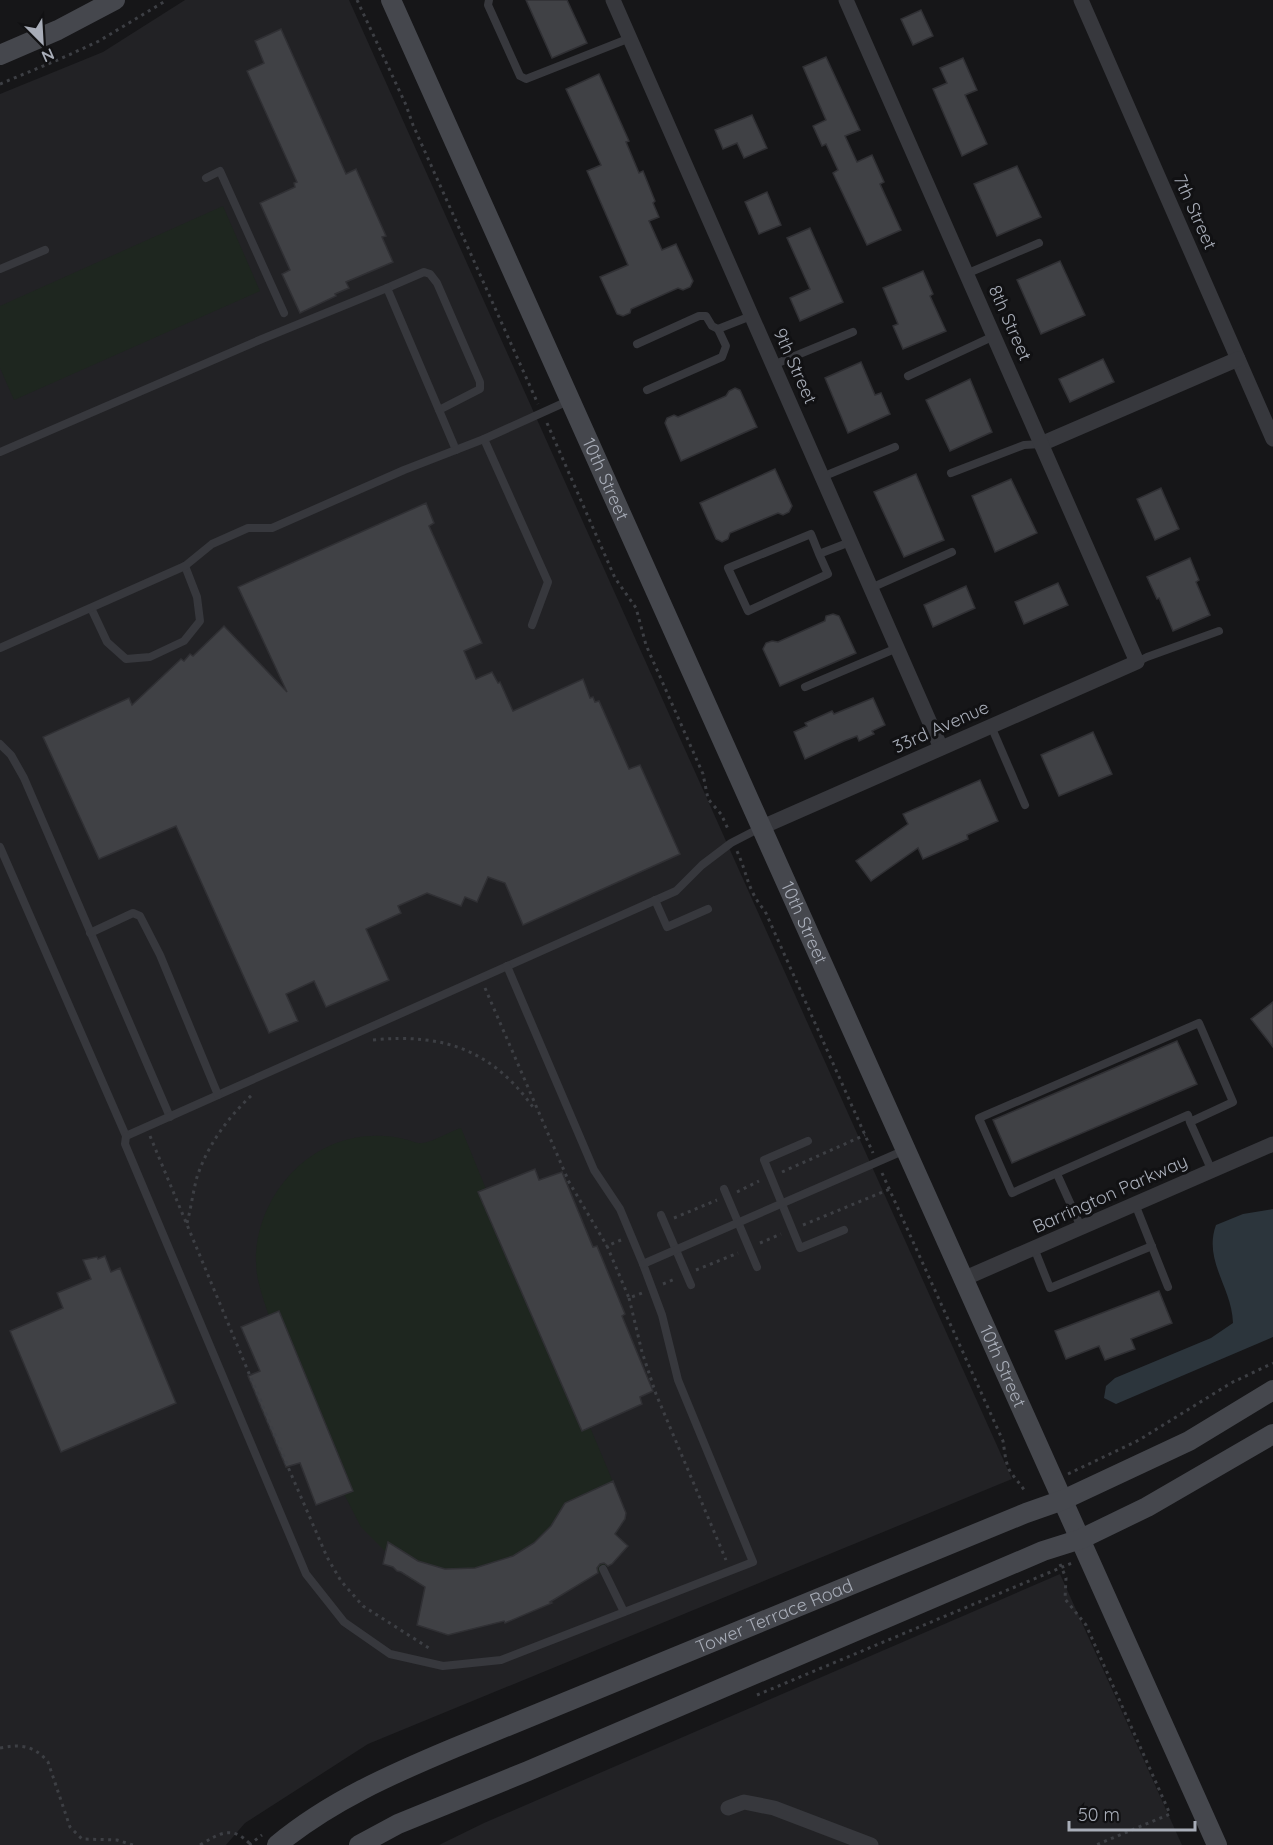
<svg xmlns="http://www.w3.org/2000/svg" width="1273" height="1845" font-family="Quicksand,sans-serif">
<style>
.built{fill:#222225}
.green{fill:#1e261f}
.water{fill:#2c353c}
.building{fill:#404145;stroke:#303034;stroke-width:1.5}
.lines{fill:none;stroke-linecap:round;stroke-linejoin:round}
.path{stroke:#3d3f44;stroke-width:3;stroke-dasharray:3 4.5;stroke-linecap:butt}
.lane{stroke:#37383d;stroke-width:8}
.street{stroke:#37383d;stroke-width:15}
.secondary{stroke:#45474d;stroke-width:20}
.labels{text-anchor:middle;stroke-width:6;stroke-linejoin:round;paint-order:stroke}
.street-label{font-size:18px;fill:#a8adb8;stroke:#111113}
</style>
<rect width="100%" height="100%" fill="#161618"/>
<!-- built -->
<g class="built">
<polygon points="185,0 349,0 1012,1479 368,1744 245,1823 226,1845 0,1845 0,94 103,52"/>
<polygon points="1060,1574 1182,1845 439,1845 484,1823"/>
</g>
<!-- green -->
<g class="green">
<polygon points="223,206 260,291 14,400 0,368 0,306"/>
<path d="M461,1128L486,1189L535,1169L539,1180L562,1172L593,1247L597,1246L625,1314L622,1316L653,1391L640,1397L642,1404L590,1427L626,1513L625,1519L616,1534L628,1546C608,1571 578,1585 551,1601L552,1603L505,1623L504,1621L448,1635L417,1625L428,1574L415,1582L402,1572L397,1571L386,1552L361,1527L344,1494L316,1505L300,1463L286,1467L248,1376L260,1371L241,1327L269,1316C263,1298 256,1280 256,1262C255,1205 297,1149 354,1138C371,1135 387,1135 404,1139C410,1140 417,1144 422,1143C431,1143 451,1131 461,1128Z"/>
</g>
<!-- water -->
<path class="water" d="M1273,1209V1337L1116,1404L1104,1398L1106,1386L1115,1378L1211,1338L1233,1323C1232,1287 1203,1261 1216,1225L1243,1214Z"/>
<!-- building -->
<g class="building">
<polygon points="526,0 567,0 587,43 552,58"/>
<polygon points="921,10 933,36 913,45 901,19"/>
<polygon points="281,29 346,174 356,169 386,236 382,237 393,262 346,282 349,288 335,294 336,296 300,313 282,274 290,270 260,203 295,187 294,183 297,182 247,71 264,63 255,41"/>
<polygon points="826,57 860,130 845,136 857,162 872,155 884,182 880,184 901,230 867,245 833,173 838,170 826,144 822,146 813,126 826,120 803,67"/>
<polygon points="963,58 977,90 965,95 987,144 962,156 933,89 947,83 940,68"/>
<polygon points="599,74 629,141 626,142 639,173 643,171 655,201 653,203 659,217 649,221 662,250 676,244 693,281 690,287 683,290 678,288 631,309 630,313 623,316 617,314 600,277 628,265 587,171 601,165 566,89"/>
<polygon points="752,115 767,148 744,158 737,143 723,149 715,130"/>
<polygon points="1017,166 1041,217 997,236 974,184"/>
<polygon points="767,192 781,225 759,234 745,202"/>
<polygon points="810,228 843,302 800,321 790,298 810,289 787,238"/>
<polygon points="1060,261 1085,315 1041,334 1017,280"/>
<polygon points="923,271 933,294 930,296 946,331 903,349 893,326 898,324 883,288"/>
<polygon points="1103,359 1114,382 1070,402 1059,379"/>
<polygon points="861,362 875,395 881,393 890,414 848,433 825,378"/>
<polygon points="970,379 992,432 950,451 926,400"/>
<polygon points="735,388 740,390 757,427 681,461 665,423 667,418 674,415 678,417 726,396 729,391"/>
<polygon points="775,469 792,506 789,512 783,515 778,513 730,533 728,539 722,542 716,539 700,503"/>
<polygon points="916,474 944,540 904,557 874,492"/>
<polygon points="1011,479 1037,533 995,552 972,496"/>
<polygon points="1161,488 1179,529 1155,540 1137,499"/>
<polygon points="426,503 434,523 429,526 482,643 464,651 476,679 492,672 498,683 500,682 513,711 583,679 590,698 593,697 595,702 599,701 629,769 640,765 680,854 523,925 505,883 488,877 477,902 465,897 461,906 427,893 398,906 401,913 366,929 389,980 326,1007 314,981 286,994 298,1021 269,1033 176,826 99,859 43,737 129,698 132,705 181,659 184,661 190,654 193,656 224,626 287,692 238,587"/>
<polygon points="1190,558 1199,580 1196,582 1210,615 1173,631 1159,598 1157,599 1147,577"/>
<polygon points="1058,583 1068,605 1024,624 1015,602"/>
<polygon points="966,586 975,608 933,627 924,605"/>
<polygon points="833,614 839,616 856,653 780,686 763,649 766,643 772,641 778,642 825,621 826,616"/>
<polygon points="873,698 885,725 872,731 874,734 859,741 857,736 844,741 805,759 794,732 807,726 805,723 832,711 834,714"/>
<polygon points="1093,732 1112,774 1059,796 1041,755"/>
<polygon points="980,780 998,821 967,835 968,839 923,859 918,848 871,881 856,861 908,824 903,814"/>
<polygon points="1273,1002 1273,1047 1251,1019"/>
<polygon points="1177,1041 1197,1084 1012,1163 993,1120"/>
<polygon points="535,1169 539,1180 562,1172 593,1247 597,1246 625,1314 622,1316 653,1391 640,1397 642,1404 582,1431 478,1192"/>
<polygon points="105,1256 111,1272 120,1268 176,1403 61,1452 10,1331 63,1308 57,1293 91,1279 83,1260 97,1257 98,1259"/>
<polygon points="1159,1291 1172,1323 1131,1339 1135,1349 1105,1360 1099,1346 1066,1359 1055,1331"/>
<polygon points="279,1311 353,1491 316,1505 300,1463 286,1467 248,1376 260,1371 241,1327"/>
<polygon points="613,1481 626,1513 625,1519 615,1534 628,1546 612,1564 608,1566 604,1563 600,1564 597,1568 598,1573 550,1602 552,1603 505,1623 504,1621 448,1635 417,1625 425,1587 401,1572 397,1571 393,1567 383,1564 388,1542 418,1561 445,1569 475,1568 513,1556 534,1543 551,1526 565,1503"/>
</g>
<g class="lines">
<!-- path -->
<g class="path">
<polyline points="357,0 406,105 413,125 538,404"/>
<polyline points="0,84 60,59 99,41 167,0"/>
<polyline points="547,423 615,578 636,608 646,645 703,774 708,799 721,814 729,831"/>
<path d="M737,851C748,875 747,890 765,911L873,1153"/>
<polyline points="485,988 569,1182 607,1246"/>
<path d="M373,1040C444,1033 493,1050 535,1110"/>
<polyline points="150,1136 288,1467 327,1557 341,1581 363,1606 432,1650"/>
<polyline points="782,1172 865,1135"/>
<path d="M882,1173L1003,1441C1005,1452 1005,1465 1012,1474C1017,1481 1022,1486 1026,1493"/>
<polyline points="737,1192 759,1181"/>
<polyline points="674,1218 717,1200"/>
<path d="M187,1223C191,1208 193,1192 197,1177C208,1144 229,1116 254,1093"/>
<polyline points="803,1225 890,1189"/>
<polyline points="621,1240 607,1246 629,1298 642,1293"/>
<polyline points="760,1243 781,1234"/>
<polyline points="696,1270 738,1253"/>
<polyline points="663,1284 675,1279"/>
<polyline points="629,1298 642,1352 656,1394 726,1560"/>
<polyline points="1068,1474 1139,1440 1231,1383 1273,1363"/>
<polyline points="1060,1564 1066,1578 1065,1599 1086,1625 1170,1814 1096,1845"/>
<polyline points="757,1695 1072,1563"/>
<path d="M0,1748C20,1744 34,1745 48,1762L70,1827L82,1839L117,1840L133,1845"/>
<path d="M200,1845C220,1833 232,1825 250,1844"/>
<polyline points="249,1845 262,1835"/>
</g>
<!-- lane -->
<g class="lane">
<polyline points="489,0 488,5 520,76 526,79 630,38"/>
<polyline points="206,178 220,171 284,313"/>
<polyline points="0,269 45,250"/>
<polyline points="966,274 1039,243"/>
<polyline points="387,288 424,272 430,274 437,283 480,382 480,389 439,410"/>
<polyline points="637,344 699,316 706,316 712,326 718,329 751,316"/>
<polyline points="773,365 853,332"/>
<polyline points="908,376 994,336"/>
<polyline points="647,390 722,357 726,346 718,329"/>
<polyline points="484,439 548,582 532,625"/>
<polyline points="0,452 262,339 387,288 456,450"/>
<polyline points="951,473 1024,445 1041,444"/>
<polyline points="822,477 895,447"/>
<polyline points="819,554 811,534 728,568 748,611 828,574 819,554 850,542"/>
<polyline points="871,588 952,552"/>
<polyline points="91,608 107,642 126,659 150,657 184,641 200,621 197,597 185,566"/>
<polyline points="0,648 185,566 212,544 248,528 272,528 404,470 484,439 568,401"/>
<polyline points="1137,662 1147,657 1219,631"/>
<polyline points="805,687 897,648"/>
<polyline points="991,726 1025,805"/>
<polyline points="0,744 11,755 24,778 170,1117"/>
<polyline points="0,847 126,1136 676,891 702,865 731,843 760,828"/>
<polyline points="655,900 667,927 708,909"/>
<polyline points="90,933 133,913 140,916 160,955 218,1095"/>
<polyline points="1190,1122 1233,1102 1199,1023 979,1118 1012,1193 1188,1115 1190,1122 1212,1171"/>
<polyline points="126,1136 125,1144 306,1574 344,1622 390,1654 443,1666 501,1660 753,1562 678,1380 662,1315 643,1264 620,1209 594,1170 507,966"/>
<polyline points="808,1141 764,1160 800,1248 844,1230"/>
<polyline points="1057,1174 1081,1227"/>
<polyline points="724,1189 757,1267"/>
<polyline points="1135,1204 1168,1287"/>
<polyline points="661,1215 691,1285"/>
<polyline points="1034,1248 1050,1288 1152,1246"/>
<polyline points="643,1264 905,1150"/>
<polyline points="603,1569 624,1612"/>
</g>
<!-- street -->
<g class="street">
<polyline points="613,0 941,748"/>
<polyline points="1081,0 1273,439"/>
<polyline points="1041,444 1238,359"/>
<polyline points="760,828 1137,662 846,0"/>
<polyline points="963,1279 1273,1144"/>
<polyline points="728,1808 744,1802 774,1808 871,1845"/>
</g>
<!-- secondary -->
<g class="secondary">
<path id="s1" d="M391,0L1217,1845"/>
<polyline points="0,55 58,30 115,0"/>
<path id="s2" d="M277,1845C330,1801 392,1774 454,1748L1026,1513L1063,1500L1189,1441L1273,1390"/>
<polyline points="359,1845 398,1824 528,1771 1043,1551 1081,1539 1147,1507 1273,1434"/>
</g>
</g>
<g class="labels">
<!-- street labels -->
<g class="street-label">
<text transform="translate(1195 212) rotate(66)" y="6">7th Street</text>
<text transform="translate(1010 323) rotate(66)" y="6">8th Street</text>
<text transform="translate(795 366) rotate(66)" y="6">9th Street</text>
<text dy="6" stroke="none"><textPath href="#s1" startOffset="525">10th Street</textPath></text>
<text transform="translate(941 727) rotate(-24)" y="6">33rd Avenue</text>
<text dy="6" stroke="none"><textPath href="#s1" startOffset="1011">10th Street</textPath></text>
<text transform="translate(1110 1194) rotate(-24)" y="6">Barrington Parkway</text>
<text dy="6" stroke="none"><textPath href="#s1" startOffset="1497">10th Street</textPath></text>
<text dy="6" stroke="none"><textPath href="#s2" startOffset="549">Tower Terrace Road</textPath></text>
</g>
</g>
<!-- north arrow -->
<g transform="translate(42 42) rotate(156)" stroke="#111113" stroke-width="4.5" paint-order="stroke">
<path d="M0-4.5L10 22L0 15L-10 22Z" fill="#a8adb8"/>
<text y="-9" font-size="16" font-weight="bold" text-anchor="middle" fill="#a8adb8">N</text>
</g>
<!-- scale -->
<path d="M1069 1821v9h126v-9" fill="none" stroke="#a8adb8" stroke-width="3"/>
<text x="1078" y="1821" font-size="18" fill="#a8adb8" stroke="#111113" stroke-width="4.5" paint-order="stroke">50 m</text>
</svg>
